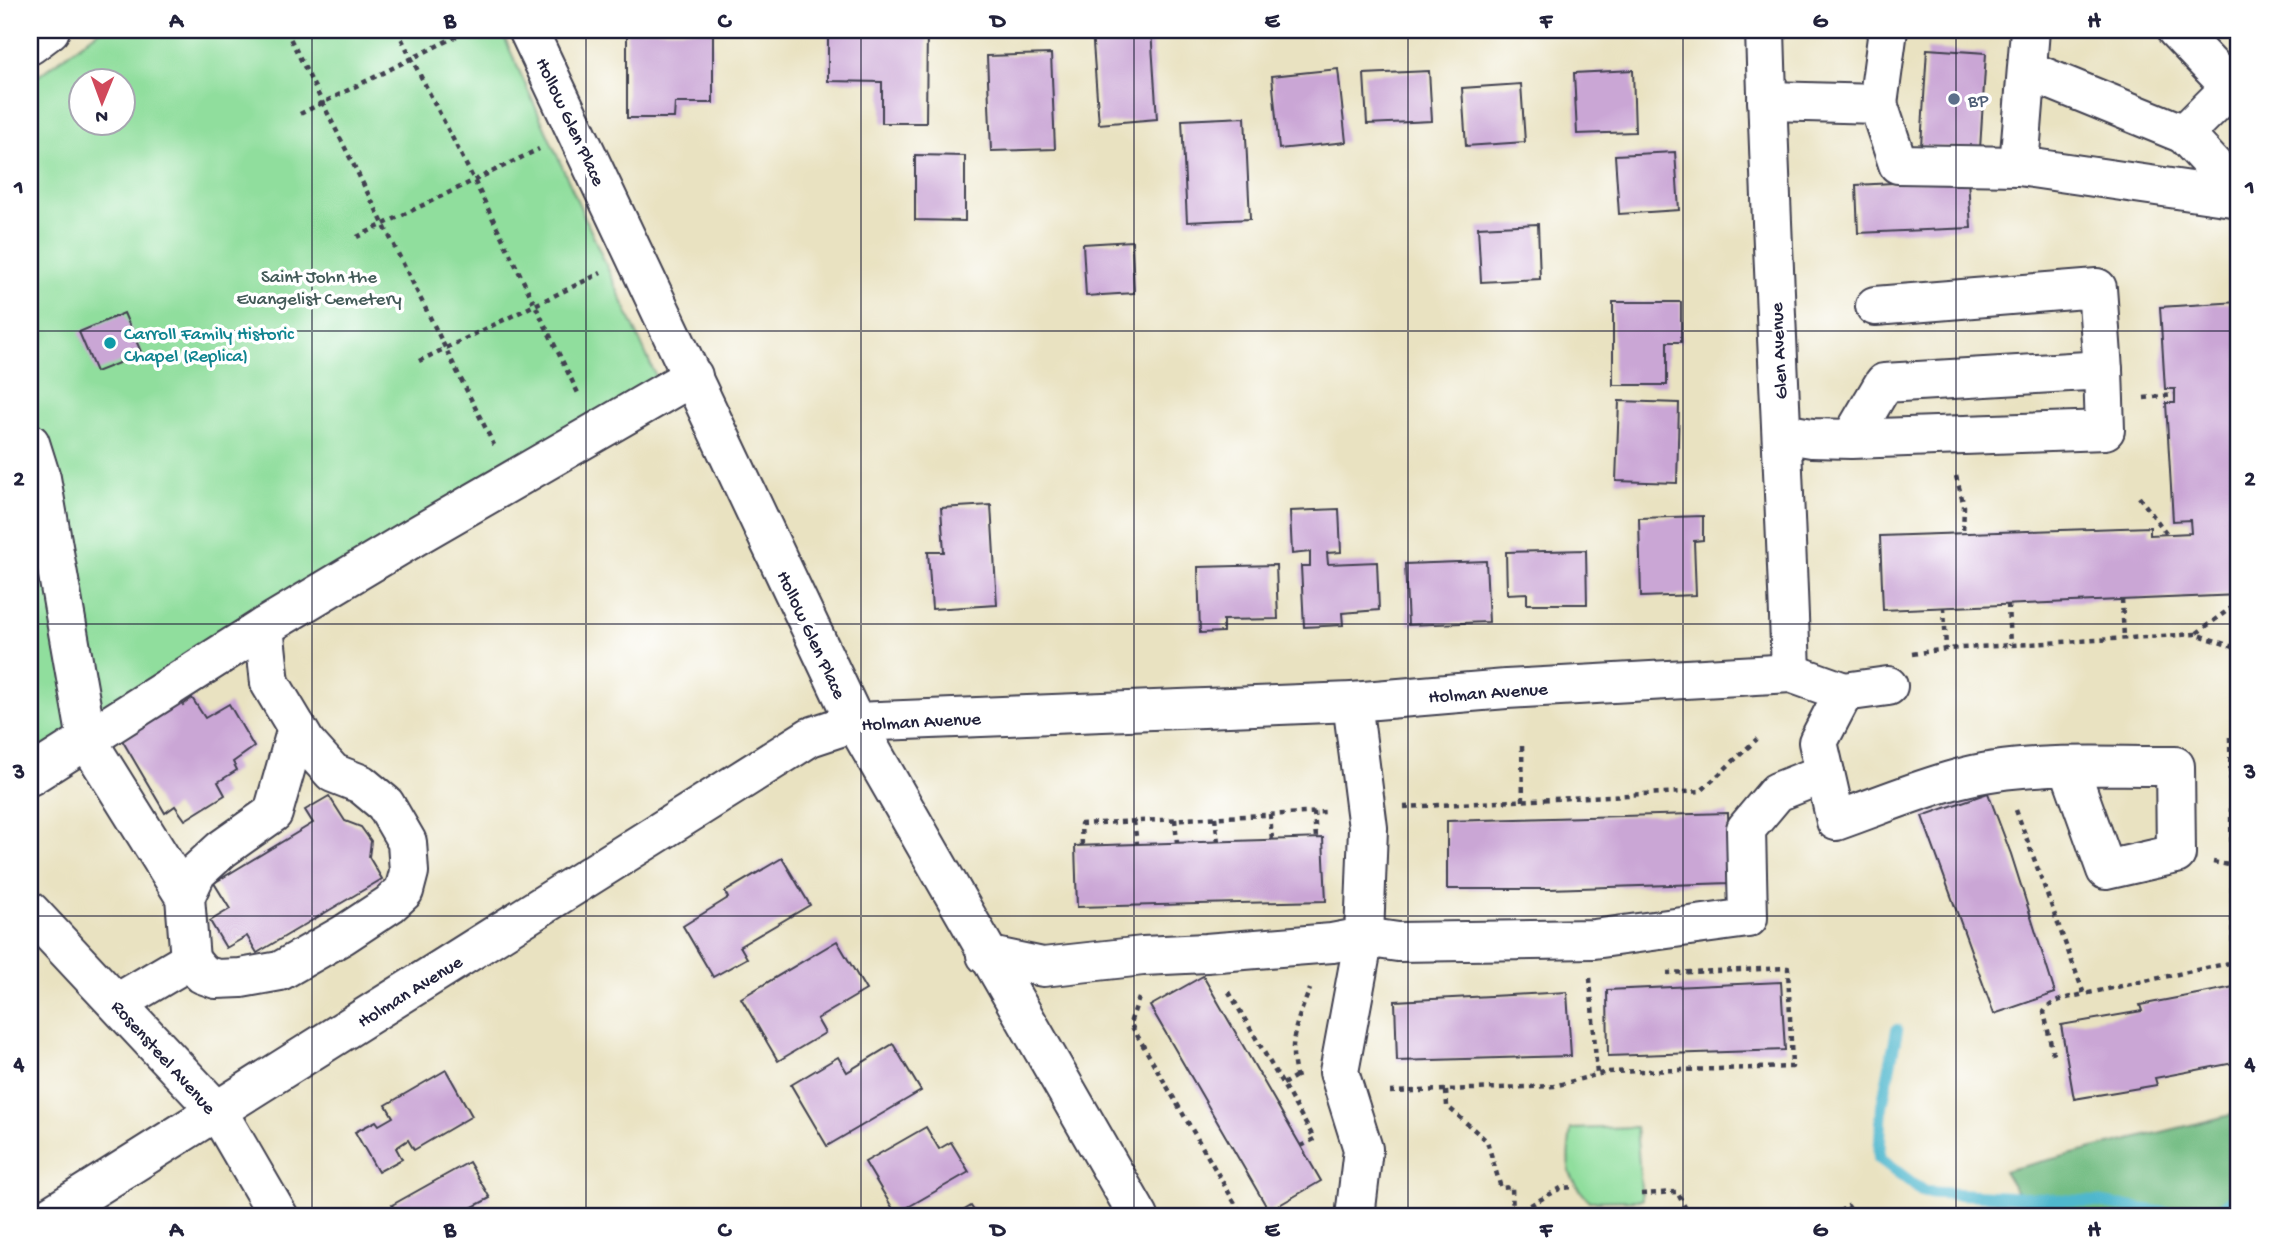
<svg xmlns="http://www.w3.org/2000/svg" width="2269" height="1247" font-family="'Gochi Hand',sans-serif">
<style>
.green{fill:#90de9d;stroke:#59806c;stroke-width:2;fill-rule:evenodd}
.forest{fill:#74bd84;stroke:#4b7060;stroke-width:2}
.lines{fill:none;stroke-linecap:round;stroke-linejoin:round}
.stream{stroke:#4fb7cd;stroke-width:12}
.building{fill:#caa6d5}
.minor-casing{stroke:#403f4f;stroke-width:42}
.major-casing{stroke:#403f4f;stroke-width:42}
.path{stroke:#403f4f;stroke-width:4.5;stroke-dasharray:5 5;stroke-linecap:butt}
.minor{stroke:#fff;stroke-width:38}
.major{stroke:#fff;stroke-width:38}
.grid{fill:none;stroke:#22223b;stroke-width:2;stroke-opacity:0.55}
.service-dot{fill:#5c6f8a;stroke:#fff;stroke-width:2.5}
.culture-dot{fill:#0f9aa8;stroke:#fff;stroke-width:2.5}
.labels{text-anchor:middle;stroke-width:7;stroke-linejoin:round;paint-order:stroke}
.service-label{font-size:19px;fill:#4e5e75;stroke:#fff;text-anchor:start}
.street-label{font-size:19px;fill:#22223b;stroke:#fff}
.park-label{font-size:19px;fill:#435a58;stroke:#fff}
.culture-label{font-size:19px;fill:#0d838f;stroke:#fff;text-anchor:start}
.neatline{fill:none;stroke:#22223b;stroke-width:2.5}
.grid-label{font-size:23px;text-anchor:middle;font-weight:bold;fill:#22223b}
</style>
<rect width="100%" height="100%" fill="#fff"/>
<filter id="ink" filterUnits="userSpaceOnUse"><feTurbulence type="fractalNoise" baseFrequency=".0143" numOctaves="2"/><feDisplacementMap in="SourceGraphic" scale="14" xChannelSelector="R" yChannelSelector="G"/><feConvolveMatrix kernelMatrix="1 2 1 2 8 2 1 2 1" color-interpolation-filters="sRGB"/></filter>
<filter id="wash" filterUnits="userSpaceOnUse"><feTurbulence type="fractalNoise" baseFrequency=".00686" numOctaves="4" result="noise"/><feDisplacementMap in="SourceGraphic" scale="28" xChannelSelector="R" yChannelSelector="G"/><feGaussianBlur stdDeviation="1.57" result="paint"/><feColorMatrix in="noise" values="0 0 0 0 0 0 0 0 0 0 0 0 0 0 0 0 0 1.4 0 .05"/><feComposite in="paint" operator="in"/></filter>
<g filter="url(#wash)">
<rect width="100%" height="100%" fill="#e9e2c1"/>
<!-- green -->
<g class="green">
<path d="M100,30H501L658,381L30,756V82ZM80,80H122V122H80Z"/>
<path d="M1636,1127L1642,1200L1589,1201C1564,1173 1567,1165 1571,1129Z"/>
</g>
<!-- forest -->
<polygon class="forest" points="2239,1113 2239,1217 2032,1217 2004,1171"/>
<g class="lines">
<!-- stream -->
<g class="stream">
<polyline points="1897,1030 1882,1106 1879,1158 1924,1192 2097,1202 2190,1217"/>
<polyline points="2212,1217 2239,1194"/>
</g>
</g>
<g id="blocks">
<!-- building -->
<g class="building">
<polygon points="627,30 713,30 713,103 675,103 674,118 627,118"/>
<polygon points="828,30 927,30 926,123 882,123 882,82 828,81"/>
<polygon points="1092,30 1151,30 1157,119 1099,124"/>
<polygon points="1927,49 1986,53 1980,149 1921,146"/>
<polygon points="1051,54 1055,149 991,151 987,56"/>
<polygon points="1338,69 1346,142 1279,149 1272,76"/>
<polygon points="1633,70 1635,132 1577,134 1574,73"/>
<polygon points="1429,71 1432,121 1367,124 1364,74"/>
<polygon points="1521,84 1525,142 1466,146 1462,88"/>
<polygon points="1245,117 1250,219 1187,222 1182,120"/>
<polygon points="1675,152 1679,210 1619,214 1615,155"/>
<polygon points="915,155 965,156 965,221 915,220"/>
<polygon points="1968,179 1971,228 1858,233 1856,185"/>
<polygon points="1538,224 1540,279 1481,282 1478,227"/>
<polygon points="1132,241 1134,293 1086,296 1083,244"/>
<polygon points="1613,302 1681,302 1681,342 1667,342 1667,385 1613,385"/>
<polygon points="2238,302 2239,518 2236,518 2239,595 1883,610 1880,536 2150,527 2150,535 2191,533 2190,520 2173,521 2166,403 2175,403 2175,389 2165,389 2160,307"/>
<polygon points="124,313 142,354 96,372 79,332"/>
<polygon points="1619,401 1679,403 1677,483 1616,481"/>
<polygon points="991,505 997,605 932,609 928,552 944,552 941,508"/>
<polygon points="1339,509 1341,552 1327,553 1328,564 1377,562 1379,610 1342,613 1343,625 1304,627 1301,566 1310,566 1310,552 1292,554 1290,511"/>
<polygon points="1703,516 1703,540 1694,541 1696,595 1641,597 1639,518"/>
<polygon points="1586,550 1587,604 1527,604 1527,593 1507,594 1506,552"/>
<polygon points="1486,561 1489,622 1408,625 1405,564"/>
<polygon points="1276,565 1278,619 1223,620 1223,632 1200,633 1198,567"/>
<polygon points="177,695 183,705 192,698 205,718 229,704 254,747 233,762 237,770 218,782 225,795 185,820 175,806 165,813 122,740"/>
<polygon points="1988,793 2011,854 2055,993 1994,1014 1922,816"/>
<polygon points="329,796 345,821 361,827 371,841 369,857 382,879 257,953 247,936 226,948 210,921 230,909 214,883 313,823 305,810"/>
<polygon points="1728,813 1730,883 1549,889 1447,889 1447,821"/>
<polygon points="1323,838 1326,901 1077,907 1075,846"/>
<polygon points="782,858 810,905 740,946 747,958 713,977 683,926 728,898 725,892"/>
<polygon points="837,941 866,990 817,1019 825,1033 778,1061 741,998"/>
<polygon points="1203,976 1321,1181 1269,1211 1150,1006"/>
<polygon points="1781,982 1785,1050 1608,1056 1607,990"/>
<polygon points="2239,986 2239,1062 2155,1078 2157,1085 2074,1099 2061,1025 2142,1011 2140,1005"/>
<polygon points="1567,992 1571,1056 1397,1061 1395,1001"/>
<polygon points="893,1044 921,1091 827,1146 791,1085 838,1057 847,1072"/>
<polygon points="446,1070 472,1116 414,1150 408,1140 396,1148 402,1159 378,1172 355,1132 376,1121 379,1125 393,1117 386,1105"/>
<polygon points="926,1127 939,1149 951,1142 969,1172 896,1214 865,1162"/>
<polygon points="469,1162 490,1198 467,1210 471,1217 400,1217 392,1205"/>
<polygon points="971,1206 978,1217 953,1217"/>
</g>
</g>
</g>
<g filter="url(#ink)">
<use href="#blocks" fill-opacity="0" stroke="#403f4f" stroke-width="2"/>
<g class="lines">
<defs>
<g id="minor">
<polyline points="528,30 855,722 1139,1217"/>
<path d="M1765,30C1771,244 1784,458 1791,673"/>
<polyline points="2027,70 2184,134"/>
<polyline points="2231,87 2184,134 2239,193"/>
<polyline points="1767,101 1878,104 1888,30"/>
<polyline points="1878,104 1898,164 2019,166 2239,198"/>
<polyline points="2019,166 2030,30"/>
<polyline points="1875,306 2097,288 2103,370"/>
<polyline points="1782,433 1812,438 1851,439 2105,430 2103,370 1884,383 1851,439"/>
<polyline points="30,443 41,478 87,740 185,897 190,960"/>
<path d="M1844,692L1818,742L1836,821C1876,807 1916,790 1957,779C2025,760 2105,767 2175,766L2176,854L2106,870L2069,767"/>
<polyline points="1352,702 1368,828 1364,937 1339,1072 1363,1149 1355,1217"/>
<polyline points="30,776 264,627 416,536 693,376"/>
<polyline points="185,897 197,872 222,849 273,813 297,728"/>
<polyline points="30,911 218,1112 279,1217"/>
<polyline points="986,955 1043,967 1143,956 1206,953 1332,943 1364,937 1398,942 1594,939 1748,918 1746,829 1777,792 1825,773"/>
<polyline points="117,1003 190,960 202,974 216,979 241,978 280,971 343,935 390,904 404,891 409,872 407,842 385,804 361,784 333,773 306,743 270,683 264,627"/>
<polyline points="48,1217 810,737 855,722 1352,702 1506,689 1791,673 1844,692 1888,686"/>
</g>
<g id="major">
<polyline points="2176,30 2239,96"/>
<polyline points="30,45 50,30"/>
</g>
</defs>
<!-- minor casing -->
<use href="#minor" class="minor-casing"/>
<!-- major casing -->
<use href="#major" class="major-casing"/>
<!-- path -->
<g class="path">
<polyline points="286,30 494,445"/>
<polyline points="397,30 474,180 579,395"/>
<polyline points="300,114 469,30"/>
<polyline points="357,237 539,149"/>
<polyline points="419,361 601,273"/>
<polyline points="2144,398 2175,395"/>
<polyline points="1956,476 1964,506 1963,534"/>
<polyline points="2139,497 2167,534"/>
<polyline points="2122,599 2124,638"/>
<polyline points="2008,604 2010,645"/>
<polyline points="1944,607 1946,649"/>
<polyline points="2197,633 2239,602"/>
<polyline points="1912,654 1946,649 2196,634 2239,649"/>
<polyline points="1522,746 1523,801"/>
<polyline points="1404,807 1701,791 1757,739"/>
<polyline points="2016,810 2084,994 2239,961"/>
<polyline points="1314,812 1316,838"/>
<polyline points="1270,814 1272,840"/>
<polyline points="1215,817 1218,842"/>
<polyline points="1175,819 1177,843"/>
<polyline points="1134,821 1137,844"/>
<polyline points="1082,845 1081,824 1325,812"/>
<polyline points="2213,862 2239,867"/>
<polyline points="2233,962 2230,737 2239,736"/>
<polyline points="1590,978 1597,1075"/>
<polyline points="1229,992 1314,1138"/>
<polyline points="1139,998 1130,1023 1243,1217"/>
<path d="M2053,1054L2044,1012C2052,999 2069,998 2084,994"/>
<path d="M1297,1078C1287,1042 1297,1021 1310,989"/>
<polyline points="1283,1084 1296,1076"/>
<polyline points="1446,1091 1447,1106 1487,1141 1501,1188 1512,1187 1513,1215 1508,1217"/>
<polyline points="1390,1092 1554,1086 1607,1072 1792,1067 1788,968 1667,973"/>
<polyline points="1301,1146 1316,1138"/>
<polyline points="1641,1194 1677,1192 1686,1209"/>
<polyline points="1513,1215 1561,1188 1576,1187"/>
<polyline points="1672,1217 1686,1209 1691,1217"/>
<polyline points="1831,1217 1848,1206 1855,1217"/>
</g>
<!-- minor -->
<use href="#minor" class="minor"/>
<!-- major -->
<use href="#major" class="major"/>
</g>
</g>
<!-- grid -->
<path class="grid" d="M312,30V1217M586,30V1217M861,30V1217M1134,30V1217M1408,30V1217M1683,30V1217M1956,30V1217M30,331H2239M30,624H2239M30,916H2239"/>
<!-- markers -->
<circle class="service-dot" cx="1954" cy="99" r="7"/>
<circle class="culture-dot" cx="110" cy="343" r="7"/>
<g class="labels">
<!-- service labels -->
<g class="service-label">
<text x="1968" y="106">BP</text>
</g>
<!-- street labels -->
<g class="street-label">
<text transform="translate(572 121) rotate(65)" y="7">Hollow Glen Place</text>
<text transform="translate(1777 351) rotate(-93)" y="7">Glen Avenue</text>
<text transform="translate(813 634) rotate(65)" y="7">Hollow Glen Place</text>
<text transform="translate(1488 691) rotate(-4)" y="7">Holman Avenue</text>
<text transform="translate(921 720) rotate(-3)" y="7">Holman Avenue</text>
<text transform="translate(409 990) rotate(-32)" y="7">Holman Avenue</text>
<text transform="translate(165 1056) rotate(48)" y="7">Rosensteel Avenue</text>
</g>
<!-- park labels -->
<g class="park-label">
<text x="319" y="282">Saint John the<tspan x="319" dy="22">Evangelist Cemetery</tspan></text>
</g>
<!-- culture labels -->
<g class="culture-label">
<text x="124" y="339">Carroll Family Historic<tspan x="124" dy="22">Chapel (Replica)</tspan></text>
</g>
</g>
<!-- margin -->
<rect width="2269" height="1247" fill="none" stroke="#fff" stroke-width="77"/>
<!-- north arrow -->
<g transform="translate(102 102) rotate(181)"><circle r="33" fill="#ffffff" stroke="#a7a7b1" stroke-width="2"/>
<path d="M0-5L12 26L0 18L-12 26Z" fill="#d1495b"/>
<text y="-10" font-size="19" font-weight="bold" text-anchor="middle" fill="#22223b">N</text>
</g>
<rect x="38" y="38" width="2192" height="1170" class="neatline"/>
<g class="grid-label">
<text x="176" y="27">A</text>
<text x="450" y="27">B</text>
<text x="724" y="27">C</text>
<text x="998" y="27">D</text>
<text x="1272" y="27">E</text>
<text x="1546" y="27">F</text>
<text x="1820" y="27">G</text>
<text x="2094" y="27">H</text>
<text x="19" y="193">1</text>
<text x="2250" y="193">1</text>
<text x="19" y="485">2</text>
<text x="2250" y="485">2</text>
<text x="19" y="778">3</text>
<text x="2250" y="778">3</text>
<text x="19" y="1070">4</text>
<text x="2250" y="1070">4</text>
<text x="176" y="1236">A</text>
<text x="450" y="1236">B</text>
<text x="724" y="1236">C</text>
<text x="998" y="1236">D</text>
<text x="1272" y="1236">E</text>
<text x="1546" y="1236">F</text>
<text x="1820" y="1236">G</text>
<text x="2094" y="1236">H</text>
</g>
</svg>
